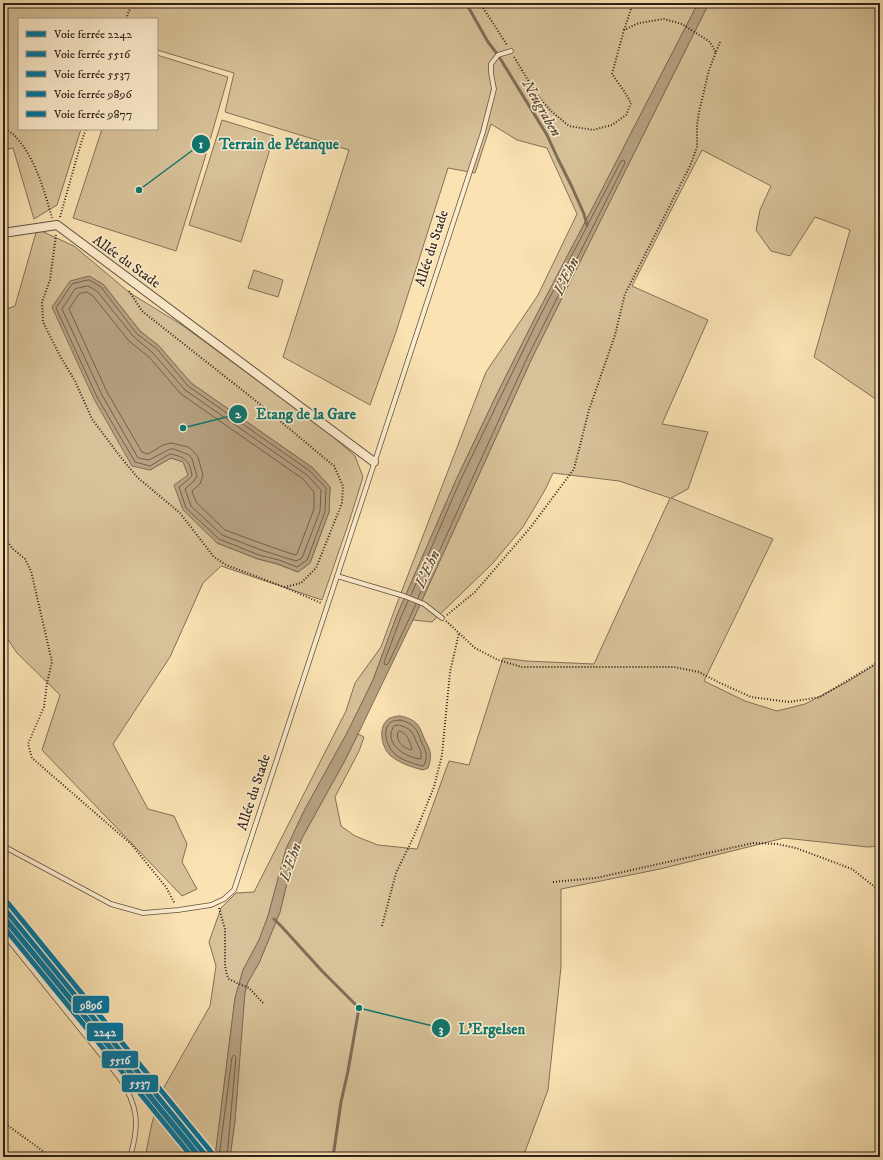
<svg xmlns="http://www.w3.org/2000/svg" width="883" height="1160" font-family="'IM FELL DW Pica',serif">
<style>
.green{fill:#d7c198;stroke:#82715a;fill-rule:evenodd}
.water{fill:#b5a07f;stroke:#7f6d57}
.lines{fill:none;stroke-linecap:round;stroke-linejoin:round}
.shore{stroke:#72604d;stroke-width:1}
.stream{stroke:#7f6d57;stroke-width:3}
.service-casing{stroke:#615141;stroke-width:5.5}
.minor-casing{stroke:#615141;stroke-width:10}
.path{stroke:#2e211b;stroke-width:2;stroke-dasharray:1 2;stroke-linecap:butt}
.service{stroke:#fceccd;stroke-width:4}
.minor{stroke:#fceccd;stroke-width:8}
.rail-1-casing{stroke:#fceccd;stroke-width:8}
.rail-2-casing{stroke:#fceccd;stroke-width:8}
.rail-3-casing{stroke:#fceccd;stroke-width:8}
.rail-4-casing{stroke:#fceccd;stroke-width:8}
.rail-5-casing{stroke:#fceccd;stroke-width:8}
.rail-1{stroke:#0075a1;stroke-width:5}
.rail-2{stroke:#0075a1;stroke-width:5}
.rail-3{stroke:#0075a1;stroke-width:5}
.rail-4{stroke:#0075a1;stroke-width:5}
.rail-5{stroke:#0075a1;stroke-width:5}
.labels{text-anchor:middle;stroke-width:3;stroke-linejoin:round;paint-order:stroke}
.street-label{font-size:14px;fill:#2e211b;stroke:#fceccd}
.water-label{font-size:15px;font-style:italic;fill:#5d4d3e;stroke:#fceccd}
.leader{fill:none;stroke:#0f766e;stroke-width:1.5}
.callout-dot{fill:#0f766e;stroke:#fceccd;stroke-width:1.5}
.mark-label{font-size:12px;text-anchor:middle;font-weight:bold;fill:#fff}
.callout-label{font-size:15px;text-anchor:middle;font-weight:bold;fill:#0f766e;stroke:#fceccd;stroke-width:3;stroke-linejoin:round;paint-order:stroke}
.line-badge{stroke:#fceccd;stroke-width:1.5}
.badge-label{font-size:11px;text-anchor:middle;font-weight:bold;fill:#fff}
</style>
<rect width="100%" height="100%" fill="#fae2b2"/>
<filter id="stains"><feTurbulence type="fractalNoise" baseFrequency=".005" numOctaves="4"/><feColorMatrix values="0 0 0 0 .2 0 0 0 0 .09 0 0 0 0 .02 0 0 0 .5 -.17"/></filter>
<radialGradient id="worn" r=".72"><stop offset=".6" stop-color="#630" stop-opacity="0"/><stop offset="1" stop-color="#630" stop-opacity=".3"/></radialGradient>
<!-- green -->
<g class="green">
<polygon points="3,3 111,3 124,8 126,3 698,3 594,205 536,316 495,398 456,480 397,615 373,680 347,733 305,809 286,849 268,916 259,940 243,970 235,998 215,1157 145,1157 152,1123 162,1091 210,1006 216,966 209,942 221,908 236,893 254,892 346,711 355,683 381,647 396,606 486,372 538,295 577,214 547,148 517,140 491,124 475,173 448,168 396,332 370,405 283,357 349,150 225,112 234,73 157,50 157,19 19,19 19,129 81,129 57,205 34,219 13,148 3,150"/>
<polygon points="709,3 880,3 880,402 814,357 850,230 815,217 790,256 771,251 756,230 760,210 771,186 702,150 632,286 708,320 662,424 708,432 688,489 671,498 773,539 704,681 745,701 777,711 805,704 847,682 880,662 880,846 868,847 784,838 660,869 561,889 561,967 548,1090 523,1157 230,1157 235,1121 242,1023 245,992 248,982 259,963 280,912 292,862 302,838 344,762 358,734 364,737 359,751 335,797 341,826 355,836 378,845 417,849 449,761 469,765 503,658 526,661 594,664 670,498 619,481 553,473 545,490 523,527 493,563 432,622 413,620 532,358"/>
<polygon points="157,55 228,77 204,161 176,251 73,218 102,129 157,129"/>
<polygon points="222,120 274,136 241,242 189,225"/>
<path d="M37,229L74,246L130,293L182,325L329,433L355,456L363,477L349,522L322,600L221,566L203,583L170,657L113,744L148,809L174,816L187,844L182,862L197,889L182,896L42,750L60,695L17,653L3,632V310L15,306ZM103,284L140,331L159,346L191,383L313,468L330,487L329,512L310,563L298,572L277,564L258,559L217,543L188,475L184,462L171,458L150,470Z"/>
<polygon points="254,270 283,280 278,297 248,288"/>
</g>
<!-- water -->
<g class="water">
<polygon points="698,3 709,3 532,358 413,620 358,734 344,762 302,838 292,862 280,912 259,963 248,982 245,992 235,1121 230,1157 215,1157 235,998 243,970 259,940 268,916 286,849 305,809 347,733 373,680 397,615 456,480 495,398 536,316 594,205"/>
<polygon points="89,276 103,284 140,331 159,346 191,383 313,468 330,487 329,512 310,563 298,572 278,564 258,559 217,543 183,510 174,485 188,475 183,462 171,458 150,470 132,466 94,399 52,307 70,281"/>
<path d="M400,716C406,717 412,719 417,724C420,727 422,733 424,738C430,750 433,754 428,768L423,770C412,767 401,764 391,756C381,748 377,725 390,718C393,717 397,716 400,716Z"/>
</g>
<g class="lines">
<!-- shore -->
<g class="shore">
<path d="M89,280L101,287L137,334L157,349L188,386L310,471L326,488L325,512L307,560L297,567L279,560L259,555L219,539L186,508L179,487L190,478L192,476C190,460 185,457 170,454L150,466L135,462L97,397L56,308L72,284Z"/>
<polygon points="88,286 97,291 134,337 153,353 185,390 307,475 321,490 320,511 302,558 296,561 280,556 261,550 222,535 191,506 185,489 194,481 197,476 192,459 189,455 174,449 170,449 149,460 138,458 102,395 62,309 75,289"/>
<polygon points="87,292 93,296 129,341 149,357 181,394 303,479 314,492 314,509 297,554 295,555 263,544 225,530 196,502 192,491 200,484 203,475 198,457 193,451 188,447 171,443 163,445 148,454 142,452 107,392 69,309 79,294"/>
<polyline points="411,595 460,481 499,400 539,318 621,161 624,160 625,163 528,356 418,598"/>
<polyline points="408,601 401,617 384,662 385,665 388,664 416,604"/>
<path d="M400,720C405,721 410,723 414,727C418,731 419,736 421,741C425,749 429,756 424,765L422,766C412,763 400,760 393,752C386,745 381,726 393,721C394,721 399,720 400,720Z"/>
<path d="M399,725L405,727L410,730L413,734L421,752V759C406,758 382,743 394,726Z"/>
<path d="M400,731C408,734 409,741 412,748L411,750C403,748 395,741 398,732Z"/>
<polyline points="219,1157 232,1057 234,1055 236,1057 227,1157"/>
</g>
<!-- stream -->
<g class="stream">
<polyline points="466,3 488,42 498,55 547,135 558,159 572,187 584,214 587,225"/>
<polyline points="274,919 282,927 322,971 359,1008 348,1071 341,1102 333,1157"/>
</g>
<defs>
<g id="service">
<polyline points="337,576 404,596 424,604 442,618"/>
<polyline points="3,846 111,904 143,913 178,910 211,905 224,899 234,890 483,132 494,89 491,73 491,64 498,55 511,51"/>
<path d="M3,933L119,1077C138,1105 140,1124 130,1157"/>
</g>
<polyline id="minor" points="3,233 57,225 374,462"/>
</defs>
<!-- service casing -->
<use href="#service" class="service-casing"/>
<!-- minor casing -->
<use href="#minor" class="minor-casing"/>
<!-- path -->
<g class="path">
<polyline points="480,3 507,45"/>
<polyline points="126,19 132,3"/>
<polyline points="624,30 633,3"/>
<polyline points="514,57 537,95 551,111 569,126 593,130 612,125 626,115 631,103 624,91 612,74 624,30 639,23 664,19 682,24 710,42 716,53"/>
<path d="M3,127C7,130 12,133 15,136C36,159 44,190 52,218"/>
<polyline points="60,217 81,143 86,129"/>
<polyline points="56,235 50,280 42,302 43,322 60,356 75,381 92,419 119,455 137,477 180,513 214,557 226,565 284,587 321,603"/>
<polyline points="129,291 142,311 256,401 334,466 343,486 342,503 316,568 301,583 285,587"/>
<polyline points="3,528 4,537 13,549 25,559 31,571 52,662 47,683 44,707 28,744 32,758 131,844 166,887 175,904"/>
<polyline points="447,615 475,592 530,528 574,469 589,410 615,335 625,294 690,166 697,147 697,125 699,112 709,70 720,42"/>
<polyline points="446,621 475,648 498,660 522,667 674,667 699,672 718,682 751,697 789,702 820,697 880,661"/>
<polyline points="553,882 596,878 753,843 777,844 796,848 852,869 880,891"/>
<polyline points="219,908 225,929 225,966 227,975 229,979 237,983 249,988 264,1004"/>
<polyline points="382,926 396,873 414,836 434,787 442,755 450,672 459,633"/>
<polyline points="3,1122 51,1157"/>
</g>
<!-- service -->
<use href="#service" class="service"/>
<!-- minor -->
<use href="#minor" class="minor"/>
<defs>
<polyline id="rail-1" points="3,907 207,1157"/>
<polyline id="rail-2" points="3,916 199,1157"/>
<polyline id="rail-3" points="3,917 200,1157"/>
<polyline id="rail-4" points="8,903 212,1153"/>
<polyline id="rail-5" points="3,926 192,1157"/>
</defs>
<!-- rail-1 casing -->
<use href="#rail-1" class="rail-1-casing"/>
<!-- rail-2 casing -->
<use href="#rail-2" class="rail-2-casing"/>
<!-- rail-3 casing -->
<use href="#rail-3" class="rail-3-casing"/>
<!-- rail-4 casing -->
<use href="#rail-4" class="rail-4-casing"/>
<!-- rail-5 casing -->
<use href="#rail-5" class="rail-5-casing"/>
<!-- rail-1 -->
<use href="#rail-1" class="rail-1"/>
<!-- rail-2 -->
<use href="#rail-2" class="rail-2"/>
<!-- rail-3 -->
<use href="#rail-3" class="rail-3"/>
<!-- rail-4 -->
<use href="#rail-4" class="rail-4"/>
<!-- rail-5 -->
<use href="#rail-5" class="rail-5"/>
</g>
<g class="labels">
<!-- street labels -->
<g class="street-label">
<text transform="translate(431 248) rotate(-72)" y="5">Allée du Stade</text>
<text transform="translate(127 261) rotate(36)" y="5">Allée du Stade</text>
<text transform="translate(253 792) rotate(-72)" y="5">Allée du Stade</text>
</g>
<!-- water labels -->
<g class="water-label">
<text transform="translate(542 108) rotate(60)" y="5">Neugraben</text>
<text transform="translate(566 276) rotate(-64)" y="5">L'Ehn</text>
<text transform="translate(427 569) rotate(-65)" y="5">L'Ehn</text>
<text transform="translate(290 862) rotate(-71)" y="5">L'Ehn</text>
</g>
</g>
<!-- callouts -->
<path class="leader" d="M139 190L201 144M183 428L238 414M359 1008L441 1028"/>
<g class="callout-dot">
<circle cx="139" cy="190" r="4"/>
<circle cx="183" cy="428" r="4"/>
<circle cx="359" cy="1008" r="4"/>
<circle cx="201" cy="144" r="10"/>
<circle cx="238" cy="414" r="10"/>
<circle cx="441" cy="1028" r="10"/>
</g>
<g class="mark-label">
<text x="201" y="148">1</text>
<text x="238" y="418">2</text>
<text x="441" y="1033">3</text>
</g>
<g class="callout-label">
<text x="279" y="149">Terrain de Pétanque</text>
<text x="306" y="419">Etang de la Gare</text>
<text x="492" y="1034">L'Ergelsen</text>
</g>
<g class="line-badge">
<rect x="72" y="995" width="38" height="19" rx="4" fill="#0075a1"/>
<rect x="86" y="1022" width="38" height="20" rx="4" fill="#0075a1"/>
<rect x="101" y="1050" width="38" height="19" rx="4" fill="#0075a1"/>
<rect x="121" y="1074" width="38" height="19" rx="4" fill="#0075a1"/>
</g>
<g class="badge-label">
<text x="91" y="1009">9896</text>
<text x="105" y="1036">2242</text>
<text x="120" y="1064">5516</text>
<text x="140" y="1087">5537</text>
</g>
<!-- margin -->
<rect width="883" height="1160" fill="none" stroke="#fae2b2" stroke-width="16"/>
<rect x="4" y="4" width="875" height="1152" fill="none" stroke="#2e211b" stroke-width="2"/>
<rect x="8" y="8" width="867" height="1144" fill="none" stroke="#2e211b"/>
<!-- legend -->
<rect x="18" y="18" width="140" height="112" fill="#fceccd" stroke="#aa9b86"/>
<rect x="26" y="31" width="20" height="6" fill="#0075a1" stroke="#aa9b86"/>
<text x="54" y="38" font-size="12" fill="#2e211b">Voie ferrée 2242</text>
<rect x="26" y="51" width="20" height="6" fill="#0075a1" stroke="#aa9b86"/>
<text x="54" y="58" font-size="12" fill="#2e211b">Voie ferrée 5516</text>
<rect x="26" y="71" width="20" height="6" fill="#0075a1" stroke="#aa9b86"/>
<text x="54" y="78" font-size="12" fill="#2e211b">Voie ferrée 5537</text>
<rect x="26" y="91" width="20" height="6" fill="#0075a1" stroke="#aa9b86"/>
<text x="54" y="98" font-size="12" fill="#2e211b">Voie ferrée 9896</text>
<rect x="26" y="111" width="20" height="6" fill="#0075a1" stroke="#aa9b86"/>
<text x="54" y="118" font-size="12" fill="#2e211b">Voie ferrée 9877</text>
<rect width="100%" height="100%" filter="url(#stains)"/>
<rect width="100%" height="100%" fill="url(#worn)"/>
</svg>
